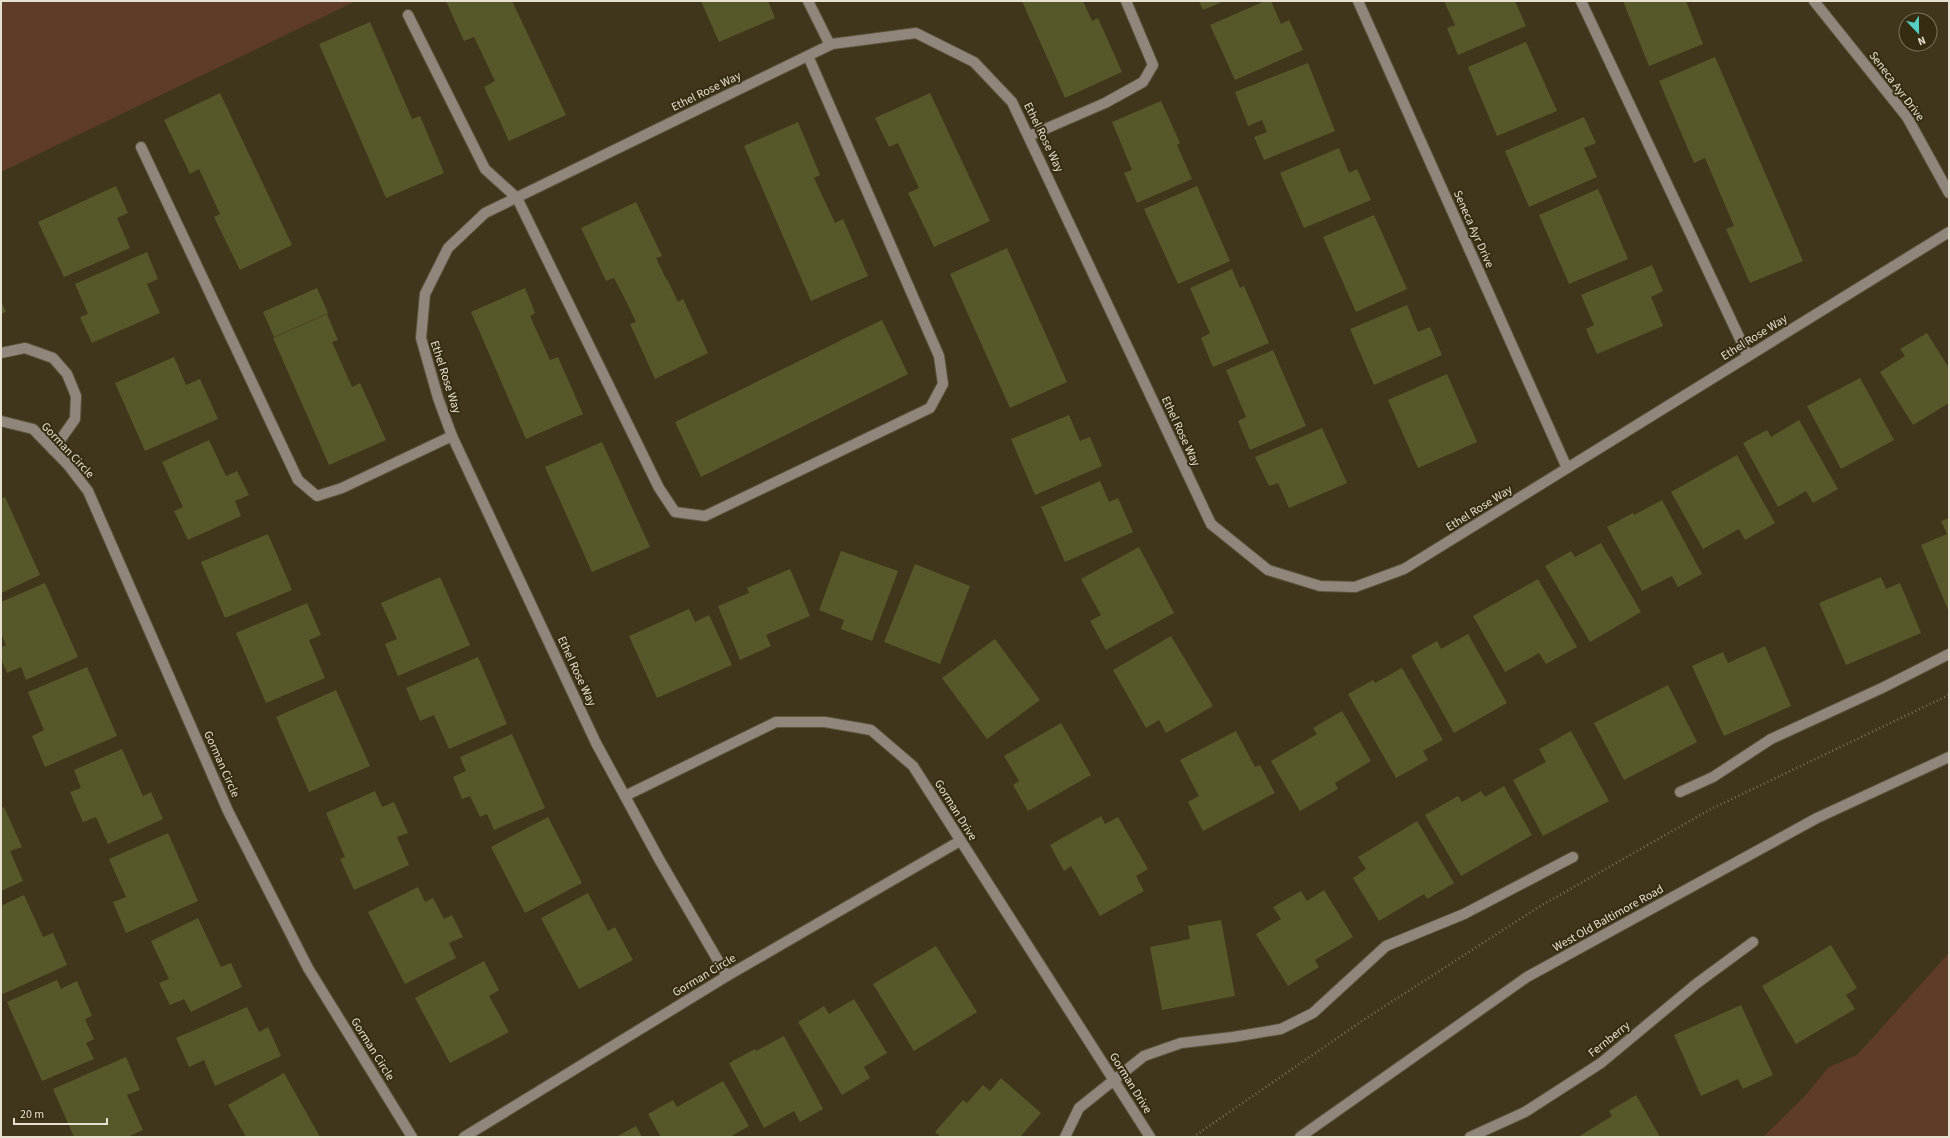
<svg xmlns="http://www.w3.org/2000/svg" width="1950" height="1138" font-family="'Source Sans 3',sans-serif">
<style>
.green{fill:#5f3c27}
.building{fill:#575829}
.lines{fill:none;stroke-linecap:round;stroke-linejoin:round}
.minor-casing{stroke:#5e553d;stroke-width:12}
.path{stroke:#7b725c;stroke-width:2.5;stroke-dasharray:1 3;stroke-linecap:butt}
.minor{stroke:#90877c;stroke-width:10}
.labels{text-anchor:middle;stroke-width:4;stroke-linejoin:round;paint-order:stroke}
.street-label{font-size:12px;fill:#e6e0d1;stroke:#352c11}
</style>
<rect width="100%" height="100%" fill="#40361c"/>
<!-- green -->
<g class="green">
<polygon points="1,1 356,1 1,172"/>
<polygon points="1949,953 1949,1137 1763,1137 1805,1096 1829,1067 1857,1055"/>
</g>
<!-- building -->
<g class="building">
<polygon points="446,1 512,1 566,115 509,141 484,87 495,81 474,37 464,41"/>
<polygon points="701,1 768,1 775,18 719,42"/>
<polygon points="1022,1 1083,1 1092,21 1098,18 1122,72 1065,98"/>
<polygon points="1199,1 1224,1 1203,10"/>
<polygon points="1265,1 1271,1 1281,24 1289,20 1303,50 1235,80 1210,25"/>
<polygon points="1444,1 1515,1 1526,26 1458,55 1447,28 1455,25"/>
<polygon points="1623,1 1686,1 1703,44 1649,66"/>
<polygon points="370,22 412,119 420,116 444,173 386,198 319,44"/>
<polygon points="1526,42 1557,111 1497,136 1468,67"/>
<polygon points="1715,57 1803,261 1750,283 1726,229 1734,226 1705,158 1694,163 1659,81"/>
<polygon points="1308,63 1335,131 1264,160 1254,137 1267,132 1262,120 1248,126 1235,92"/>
<polygon points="220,93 292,245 240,270 214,217 220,214 199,169 190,174 164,120"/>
<polygon points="930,93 990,221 934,247 908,193 919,188 898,143 889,147 875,118"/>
<polygon points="1161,101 1180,143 1177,145 1192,179 1137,203 1124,173 1132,170 1112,122"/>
<polygon points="1584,117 1596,143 1584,148 1597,177 1529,207 1505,151"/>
<polygon points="798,122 820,175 814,178 835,223 843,219 868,276 811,301 744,146"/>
<polygon points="1339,148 1349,173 1357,169 1371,200 1304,228 1280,173"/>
<polygon points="116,186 128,213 117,218 130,248 64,277 38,222"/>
<polygon points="1197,186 1230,261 1178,284 1144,209"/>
<polygon points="1598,189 1628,259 1569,284 1539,215"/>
<polygon points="636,202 662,256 656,258 666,279 667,279 678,302 683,299 708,353 655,379 630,324 636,322 625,299 614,278 606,281 581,228"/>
<polygon points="1374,215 1407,289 1356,312 1323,237"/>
<polygon points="1007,248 1067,382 1010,408 950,274"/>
<polygon points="147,252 158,279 147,284 160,313 92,343 80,317 88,314 75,284"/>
<polygon points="1652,265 1663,291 1651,297 1663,326 1597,354 1586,329 1594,325 1581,295"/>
<polygon points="1232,269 1240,288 1244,286 1269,343 1213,367 1201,338 1210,333 1190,288"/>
<polygon points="317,288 328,313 274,337 263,312"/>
<polygon points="525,288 535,313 530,316 550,360 558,357 583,414 526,439 471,312"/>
<polygon points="1,301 6,312 1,314"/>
<polygon points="1407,305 1418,332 1430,327 1442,355 1374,385 1350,329"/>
<polygon points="327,314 338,340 332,342 352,387 360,383 386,440 329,465 273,338"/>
<polygon points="882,320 908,374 701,477 675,422"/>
<polygon points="1927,333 1949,368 1949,403 1913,425 1880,372 1905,356 1900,349"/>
<polygon points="1273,350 1306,426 1250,450 1238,421 1246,417 1226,370"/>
<polygon points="174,357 186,385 200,379 218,419 145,451 115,383"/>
<polygon points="1447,374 1477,442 1418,468 1388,400"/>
<polygon points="1860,378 1894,440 1841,469 1807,406"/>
<polygon points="1069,415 1080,441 1090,437 1102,466 1035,495 1011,439"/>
<polygon points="1799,420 1838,489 1813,503 1806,491 1778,507 1743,443 1767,430 1771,437"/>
<polygon points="1322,428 1347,483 1289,508 1278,483 1269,486 1255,457"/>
<polygon points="209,440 226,476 237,471 249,495 235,501 241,516 188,540 174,511 183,507 162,462"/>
<polygon points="602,442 650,547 592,572 545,467"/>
<polygon points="1737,455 1775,523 1745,540 1739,529 1703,549 1671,492"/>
<polygon points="1100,481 1109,502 1118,498 1133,532 1065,562 1041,507"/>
<polygon points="5,497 40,575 1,593 1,499"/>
<polygon points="1662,500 1702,574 1678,587 1672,576 1642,591 1607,527 1633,513 1634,515"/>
<polygon points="1949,518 1949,612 1921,545 1947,534 1941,521"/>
<polygon points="268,534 292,590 225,618 201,562"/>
<polygon points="1601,543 1641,612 1590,642 1545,566 1571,551 1575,557"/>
<polygon points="1139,547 1174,613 1106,650 1090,621 1101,615 1081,579"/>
<polygon points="841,551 898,571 872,641 841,629 844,620 819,610"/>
<polygon points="915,564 970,586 940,664 884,642"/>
<polygon points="790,569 810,616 766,635 771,646 740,660 718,606 749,593 747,588"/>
<polygon points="440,577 470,645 398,676 385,644 397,639 381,603"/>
<polygon points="1881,577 1886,589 1900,583 1921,633 1846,665 1819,603"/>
<polygon points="1538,579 1577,647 1546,664 1539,653 1505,672 1473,616"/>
<polygon points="45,583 78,657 26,680 21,667 7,673 1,659 1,648 6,645 1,633 1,602"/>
<polygon points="307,603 321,635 309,640 325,678 266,703 236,633"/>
<polygon points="689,609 695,622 709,615 732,665 657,698 629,636"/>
<polygon points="1468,634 1507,703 1454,733 1411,656 1437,641 1441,649"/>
<polygon points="1171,636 1213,706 1166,733 1159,720 1146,728 1113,670"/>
<polygon points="995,639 1040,700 987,739 942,678"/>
<polygon points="1765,646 1791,706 1724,736 1692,666 1723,652 1728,663"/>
<polygon points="478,657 507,724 449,749 434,715 420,721 406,688"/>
<polygon points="87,667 117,736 45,767 32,736 44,730 28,692"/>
<polygon points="1402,668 1443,740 1423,751 1428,760 1396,778 1348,694 1373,680 1375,683"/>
<polygon points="1668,685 1697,742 1624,780 1594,723"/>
<polygon points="336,690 370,766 309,792 276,717"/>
<polygon points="1342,711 1371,761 1335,783 1338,789 1300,811 1271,761 1317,734 1313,728"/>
<polygon points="1061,723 1091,775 1028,811 1013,785 1019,781 1004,756"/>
<polygon points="1236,731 1255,767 1260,765 1275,793 1203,831 1188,802 1199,796 1180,760"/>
<polygon points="1571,731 1609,801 1543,836 1513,780 1546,762 1539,749"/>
<polygon points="512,734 545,808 494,830 487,814 480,817 470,796 462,799 453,777 466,771 460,757"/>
<polygon points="122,749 143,796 151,792 163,819 108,844 96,817 83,822 70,792 81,788 74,770"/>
<polygon points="1504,786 1532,835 1461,876 1425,815 1458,796 1462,802 1481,791 1485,797"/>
<polygon points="375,791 382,807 394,802 408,833 397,837 409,865 354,890 340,859 345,857 326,813"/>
<polygon points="4,807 22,847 10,851 23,881 1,891 1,808"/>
<polygon points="1101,816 1105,824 1118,817 1148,869 1136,876 1144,891 1100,916 1071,866 1064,871 1050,845"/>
<polygon points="548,817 582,883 525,913 491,847"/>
<polygon points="1417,821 1454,883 1427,899 1424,894 1379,921 1353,878 1366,869 1358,857"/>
<polygon points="168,833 198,901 126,933 113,902 126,897 109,859"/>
<polygon points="418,887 425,902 433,898 444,919 452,915 463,937 449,943 456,958 405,984 368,912"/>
<polygon points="1324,890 1353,937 1315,960 1319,967 1288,986 1256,934 1281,919 1273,907 1301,891 1307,901"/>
<polygon points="588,893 608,931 615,927 633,960 579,989 541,918"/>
<polygon points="24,895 43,937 53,933 67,965 3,994 1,991 1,906"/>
<polygon points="198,918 221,967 231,963 242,987 191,1012 184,999 170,1005 159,983 169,979 151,941"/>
<polygon points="1221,920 1235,996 1162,1010 1150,947 1190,939 1188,926"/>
<polygon points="1831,945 1857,988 1846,995 1855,1009 1796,1044 1762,986"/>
<polygon points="936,946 977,1012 914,1051 873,984"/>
<polygon points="484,961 499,990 489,996 509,1032 450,1063 415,998"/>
<polygon points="57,980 61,989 77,981 92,1016 85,1019 94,1039 86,1043 94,1059 42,1081 7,1002"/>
<polygon points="854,999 887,1053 864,1067 870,1078 842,1095 798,1022 824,1006 829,1014"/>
<polygon points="1741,1005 1773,1075 1743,1089 1738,1079 1701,1096 1674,1035"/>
<polygon points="247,1007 259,1032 268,1027 281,1056 215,1086 204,1060 189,1067 176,1038"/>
<polygon points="784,1036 823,1109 800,1122 794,1111 764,1128 729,1063 755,1049 756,1051"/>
<polygon points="126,1057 140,1090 127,1095 143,1130 128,1137 74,1137 53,1089"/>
<polygon points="284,1073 320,1137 246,1137 228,1105"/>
<polygon points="1001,1078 1041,1113 1020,1137 941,1137 935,1132 963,1100 967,1103 983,1085 990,1091"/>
<polygon points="723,1081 749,1126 730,1137 661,1137 648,1114 673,1100 677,1107"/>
<polygon points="1636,1095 1660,1137 1578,1137 1612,1116 1609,1111"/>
<polygon points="636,1126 642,1137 616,1137"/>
</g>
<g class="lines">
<defs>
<g id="minor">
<polyline points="808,1 830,45"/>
<polyline points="1358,1 1567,468"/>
<polyline points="1581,1 1748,356"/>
<polyline points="1814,1 1907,117 1949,193"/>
<polyline points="408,15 485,169 517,198 659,488 675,512 705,516 930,408 943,384 939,356 808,56"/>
<polyline points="1029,136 1105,103 1143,82 1153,65 1126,1"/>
<polyline points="141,147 298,480 317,496 342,488 452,436"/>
<polyline points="1,353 25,348 53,358 67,374 76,396 75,419 53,450"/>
<polyline points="1,421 33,429 68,465 88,491 228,811 308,968 412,1137"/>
<polyline points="1680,792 1713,777 1771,739 1882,688 1949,654"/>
<polyline points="625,796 776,722 825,722 871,730 913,766 1150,1137"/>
<polyline points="727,976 659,859 596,743 452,436 438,398 421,338 425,294 448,248 485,213 832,44 916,33 974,62 1012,102 1211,524 1268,570 1320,586 1355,587 1404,569 1949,232"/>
<polyline points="464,1137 727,976 960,841"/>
<polyline points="1065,1137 1079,1108 1144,1056 1181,1043 1233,1037 1281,1029 1313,1013 1386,946 1464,914 1573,857"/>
<polyline points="1300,1137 1527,977 1817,818 1949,757"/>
<polyline points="1470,1137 1525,1112 1601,1063 1696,984 1753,942"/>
</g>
</defs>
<!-- minor casing -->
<use href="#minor" class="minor-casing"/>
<!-- path -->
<polyline class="path" points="1193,1137 1365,1019 1537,908 1711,809 1949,695"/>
<!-- minor -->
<use href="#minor" class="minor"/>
</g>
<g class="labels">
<!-- street labels -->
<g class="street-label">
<text transform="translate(1897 86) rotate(53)" y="4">Seneca Ayr Drive</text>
<text transform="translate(706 91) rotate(-26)" y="4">Ethel Rose Way</text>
<text transform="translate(1044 137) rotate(64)" y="4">Ethel Rose Way</text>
<text transform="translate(1474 229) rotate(66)" y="4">Seneca Ayr Drive</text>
<text transform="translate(1754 337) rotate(-32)" y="4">Ethel Rose Way</text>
<text transform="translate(446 377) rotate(72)" y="4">Ethel Rose Way</text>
<text transform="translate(1181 431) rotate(65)" y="4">Ethel Rose Way</text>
<text transform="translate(68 450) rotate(47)" y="4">Gorman Circle</text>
<text transform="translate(1479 508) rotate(-32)" y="4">Ethel Rose Way</text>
<text transform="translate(577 671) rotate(65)" y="4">Ethel Rose Way</text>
<text transform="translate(222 764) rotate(66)" y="4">Gorman Circle</text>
<text transform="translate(956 810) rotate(58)" y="4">Gorman Drive</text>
<text transform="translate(1608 918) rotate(-29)" y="4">West Old Baltimore Road</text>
<text transform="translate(704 975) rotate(-31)" y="4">Gorman Circle</text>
<text transform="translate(1609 1039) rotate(-39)" y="4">Fernberry</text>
<text transform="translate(373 1049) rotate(58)" y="4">Gorman Circle</text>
<text transform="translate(1131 1083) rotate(58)" y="4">Gorman Drive</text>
</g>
</g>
<!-- border -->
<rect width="1950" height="1138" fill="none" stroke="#e6e0d1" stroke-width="4"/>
<!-- north arrow -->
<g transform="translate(1918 32) rotate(158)"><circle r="19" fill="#352c11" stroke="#7c745e"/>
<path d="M0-3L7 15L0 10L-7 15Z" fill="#55cec6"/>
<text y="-6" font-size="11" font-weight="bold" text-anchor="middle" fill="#e6e0d1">N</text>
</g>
<!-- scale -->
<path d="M14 1118v6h93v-6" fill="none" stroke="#e6e0d1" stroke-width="2"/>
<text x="20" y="1118" font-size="12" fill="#e6e0d1" stroke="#352c11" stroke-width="3" paint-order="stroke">20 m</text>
</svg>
